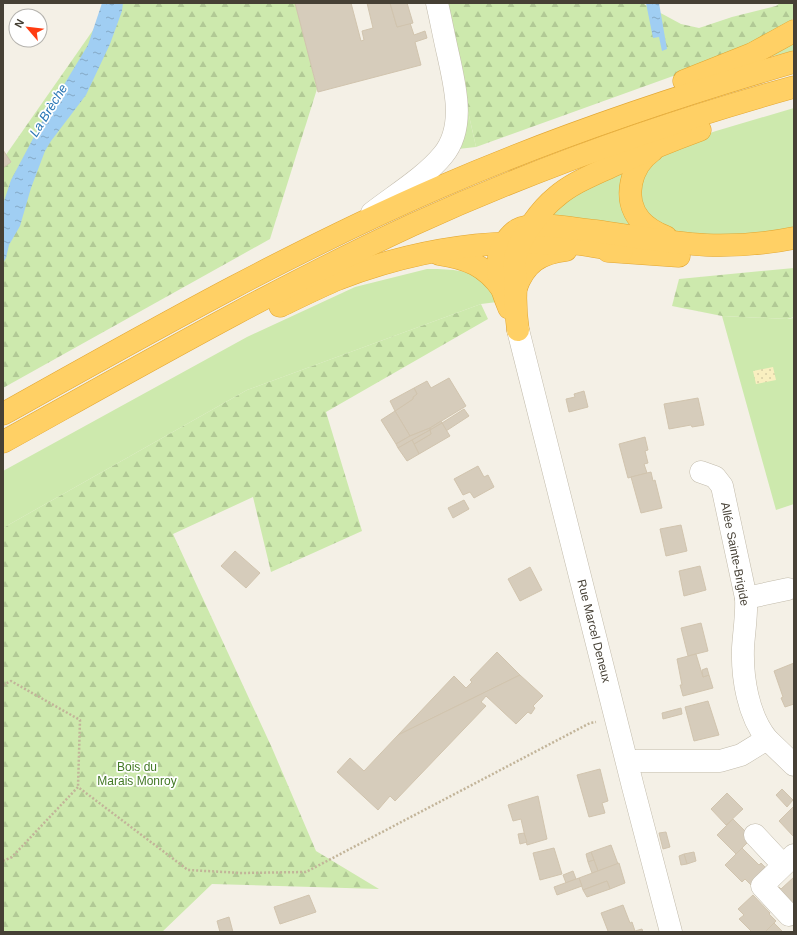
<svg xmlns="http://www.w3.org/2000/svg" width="797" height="935" font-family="Helvetica,sans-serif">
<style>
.grass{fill:#cde9ad}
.forest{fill:url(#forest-firs)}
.sand{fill:url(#sand-dots)}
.water{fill:url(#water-ripples)}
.building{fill:#d6ccbb;stroke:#d1c4ae}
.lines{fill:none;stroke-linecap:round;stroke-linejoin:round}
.minor-casing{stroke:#c2bbab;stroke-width:23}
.highway-casing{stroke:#e2a631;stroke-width:23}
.path{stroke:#c2b499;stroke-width:2.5;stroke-dasharray:2 2;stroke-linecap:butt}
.minor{stroke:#fff;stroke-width:22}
.highway{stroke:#ffd065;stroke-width:22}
.labels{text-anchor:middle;stroke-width:3.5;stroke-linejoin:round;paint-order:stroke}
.street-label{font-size:12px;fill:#464035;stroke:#fff}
.park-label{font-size:12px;fill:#447a26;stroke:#fff}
.water-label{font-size:13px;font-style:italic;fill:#2a77b6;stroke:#fff}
</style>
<defs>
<pattern id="forest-firs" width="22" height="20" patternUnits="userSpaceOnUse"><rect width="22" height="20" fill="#cde9ad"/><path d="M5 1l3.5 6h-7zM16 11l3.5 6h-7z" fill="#b1c995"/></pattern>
<pattern id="sand-dots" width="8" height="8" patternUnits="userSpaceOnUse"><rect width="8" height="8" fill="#f9efc0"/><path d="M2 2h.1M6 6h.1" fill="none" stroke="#d7cea6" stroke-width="1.8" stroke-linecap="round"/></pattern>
<pattern id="water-ripples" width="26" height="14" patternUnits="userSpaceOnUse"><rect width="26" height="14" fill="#a0cef3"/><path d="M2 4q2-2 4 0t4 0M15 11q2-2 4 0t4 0" fill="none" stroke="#84a9c6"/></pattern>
</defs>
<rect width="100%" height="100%" fill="#f4f0e6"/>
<!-- grass -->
<g class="grass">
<polygon points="794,40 794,51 773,56 772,55"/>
<polygon points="794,108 794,228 771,235 689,236 660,228 645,209 642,201 641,190 643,178 648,169 668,151 678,144 716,131"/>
<polygon points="468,111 476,147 458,149"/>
<polygon points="631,162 634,226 543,219 549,210"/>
<path d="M427,269C444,269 473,269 485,282C490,287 493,296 497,302L481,304L247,390L3,528V471L247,337L355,287Z"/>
<polygon points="722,316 787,319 794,318 794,504 776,510"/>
</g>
<!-- forest -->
<g class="forest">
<polygon points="112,3 296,3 317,89 270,239 3,388 3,159"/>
<polygon points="444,3 642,3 681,24 699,28 732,17 776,6 780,3 794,3 794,18 777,31 687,71 476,147"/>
<polygon points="794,268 794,317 787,319 722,316 672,306 679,279"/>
<polygon points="481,304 488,319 326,412 362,531 271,572 253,497 173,534 272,748 316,851 379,889 212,884 162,932 3,932 3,528 247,390"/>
</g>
<!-- sand -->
<polygon class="sand" points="773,367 776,380 756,384 753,371"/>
<!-- water -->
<g class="water">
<polygon points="102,3 123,3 122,11 110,44 86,95 51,141 45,151 31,188 20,226 9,245 6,258 3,263 3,204 11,180 45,116 88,45"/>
<polygon points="646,3 659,3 667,49 662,51 659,37 653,38"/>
</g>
<!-- building -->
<g class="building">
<polygon points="295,3 351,3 361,41 364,40 362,31 373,28 367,3 390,3 397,27 410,23 414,35 425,31 427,38 415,42 421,65 318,92"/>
<polygon points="390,3 407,3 413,23 397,27"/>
<polygon points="3,150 11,162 3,168"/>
<polygon points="449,378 466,406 430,428 410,436 395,411 413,399 413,397 417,394 414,388 427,381 431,388"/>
<polygon points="414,388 417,394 413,397 413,399 395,411 390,401"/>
<polygon points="584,391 588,407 569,412 566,399 575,397 574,394"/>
<polygon points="698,398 704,425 692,427 691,425 669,429 664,404"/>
<polygon points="464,409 469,416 446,431 442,423"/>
<polygon points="395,411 410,436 396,444 381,420"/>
<polygon points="441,421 442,423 430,430 430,428"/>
<polygon points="442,423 450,436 419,454 414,444 431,434 430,430"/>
<polygon points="430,428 430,430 398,448 396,444 410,436"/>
<polygon points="430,430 431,434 414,444 412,440"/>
<polygon points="645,437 648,450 645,451 648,463 644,464 647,473 628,478 619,444"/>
<polygon points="412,440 419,454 407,461 398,448"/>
<polygon points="478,466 484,477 488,475 494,487 474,498 470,492 463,495 454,479"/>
<polygon points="651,472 653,481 655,480 662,508 641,513 631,477"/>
<polygon points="464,500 469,509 453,518 448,508"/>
<polygon points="681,525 687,551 666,556 660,529"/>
<polygon points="235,551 260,573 246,588 221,566"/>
<polygon points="700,566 706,590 684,596 679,571"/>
<polygon points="530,567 542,590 520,601 508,579"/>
<polygon points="701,623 708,651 688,656 681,628"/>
<polygon points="497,652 520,675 398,735 454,676 466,688 472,682 470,680"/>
<polygon points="696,654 703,677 709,675 713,688 683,696 680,685 682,685 677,659"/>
<polygon points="794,663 794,704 785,707 781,698 783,697 774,671"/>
<polygon points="707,668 709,675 703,677 702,670"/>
<polygon points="520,675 543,696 533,706 535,708 531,714 528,712 516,724 486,696 481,702 486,706 395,801 390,796 378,810 337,772 350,758 364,771 398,735"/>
<polygon points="708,701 719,735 694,741 685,707"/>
<polygon points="681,708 682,714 663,719 662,713"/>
<polygon points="600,769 608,801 602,803 605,813 589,817 577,775"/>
<polygon points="782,789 793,800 787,807 776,795"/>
<polygon points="727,793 743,809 726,825 711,809"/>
<polygon points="538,796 547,839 527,845 521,819 513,821 508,805"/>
<polygon points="794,806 794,837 779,821"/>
<polygon points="733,819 752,838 736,854 717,835"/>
<polygon points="666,832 670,847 663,849 659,833"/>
<polygon points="524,833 527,842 520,844 518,834"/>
<polygon points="611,845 618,864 598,871 591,852"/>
<polygon points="554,848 562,874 540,880 533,853"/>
<polygon points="742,848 759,865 761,863 767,869 751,885 745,879 742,882 725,865"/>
<polygon points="591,852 594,860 588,862 586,854"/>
<polygon points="694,852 696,861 687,864 684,854"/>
<polygon points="684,854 687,864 681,865 679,856"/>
<polygon points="594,860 598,871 592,873 588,862"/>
<polygon points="619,863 625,883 610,889 607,881 583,890 579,878"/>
<polygon points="573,871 576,879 566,883 563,875"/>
<polygon points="794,877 794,903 789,909 773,893 779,887 781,889"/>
<polygon points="579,878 582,886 557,895 554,887"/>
<polygon points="607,881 610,889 587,897 583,890"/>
<polygon points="309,895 316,912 280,924 274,907"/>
<polygon points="753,895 770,913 769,914 776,921 765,932 752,932 739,919 744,915 738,909"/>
<polygon points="623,905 630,923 632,922 635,931 605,932 608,931 601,913"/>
<polygon points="229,917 233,932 220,932 217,921"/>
<polygon points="774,923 783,932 765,932"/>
<polygon points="642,929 643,932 632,932 635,931"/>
</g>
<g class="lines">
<defs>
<g id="minor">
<path d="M372,213C395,195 425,177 443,155C466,127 455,86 448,54C444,37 441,20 437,3"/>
<polyline points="518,330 633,787 671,932"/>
<path d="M701,472L715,477L722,486L746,598C747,615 744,631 743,648C742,678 748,715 767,739"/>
<polyline points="746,598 788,589"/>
<polyline points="627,761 720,761 741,755 767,739 794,765"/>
<polyline points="755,835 783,865"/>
<polyline points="789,915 762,886 794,855"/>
</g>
<g id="highway">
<polyline points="684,81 752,54 794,31"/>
<path d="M652,151C631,166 622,198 640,220C647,228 656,233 666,237"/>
<polyline points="608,251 679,256"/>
<path d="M439,254C467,258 486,266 502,289"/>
<path d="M516,288C525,263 540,253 566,250"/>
<path d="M280,306C299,297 319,287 338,279C403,254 471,241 540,243C553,243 567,243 580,244C594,246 608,249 622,251"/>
<path d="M509,308C500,286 491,262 506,241C509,237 512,233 517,230C536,220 573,229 595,231C632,236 669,243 706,245C736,246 765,244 794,238"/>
<path d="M518,330C516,316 515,302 516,287C516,276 513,265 516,254C522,235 541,209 556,197C572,183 593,175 612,166C641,153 670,141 700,130"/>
<path d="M3,414C146,334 290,252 440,187C555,137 674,97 794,62"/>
<path d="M3,442C138,367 272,290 412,225C535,169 664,123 794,87"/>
</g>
</defs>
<!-- minor casing -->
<use href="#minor" class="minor-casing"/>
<!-- highway casing -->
<use href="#highway" class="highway-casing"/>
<!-- path -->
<g class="path">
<polyline points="3,685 11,681 80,720 78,787"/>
<polyline points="3,861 12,857 78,787 188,870 242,873 306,872 590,723 596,722"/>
</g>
<!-- minor -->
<use href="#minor" class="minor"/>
<!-- highway -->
<use href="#highway" class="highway"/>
</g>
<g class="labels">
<!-- street labels -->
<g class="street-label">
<text transform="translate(735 554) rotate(79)" y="4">Allée Sainte-Brigide</text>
<text transform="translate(594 631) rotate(76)" y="4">Rue Marcel Deneux</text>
</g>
<!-- park labels -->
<g class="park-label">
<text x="137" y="771">Bois du<tspan x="137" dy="14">Marais Monroy</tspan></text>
</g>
<!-- water labels -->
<g class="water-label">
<text transform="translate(48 110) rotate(-58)" y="5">La Brèche</text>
</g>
</g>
<!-- border -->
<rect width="797" height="935" fill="none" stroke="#464035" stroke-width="8"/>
<!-- north arrow -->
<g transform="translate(28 28) rotate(298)"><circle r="19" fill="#ffffff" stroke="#b5b3ae"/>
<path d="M0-3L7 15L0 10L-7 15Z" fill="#ff3c11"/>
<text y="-6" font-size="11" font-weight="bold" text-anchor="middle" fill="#464035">N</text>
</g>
</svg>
